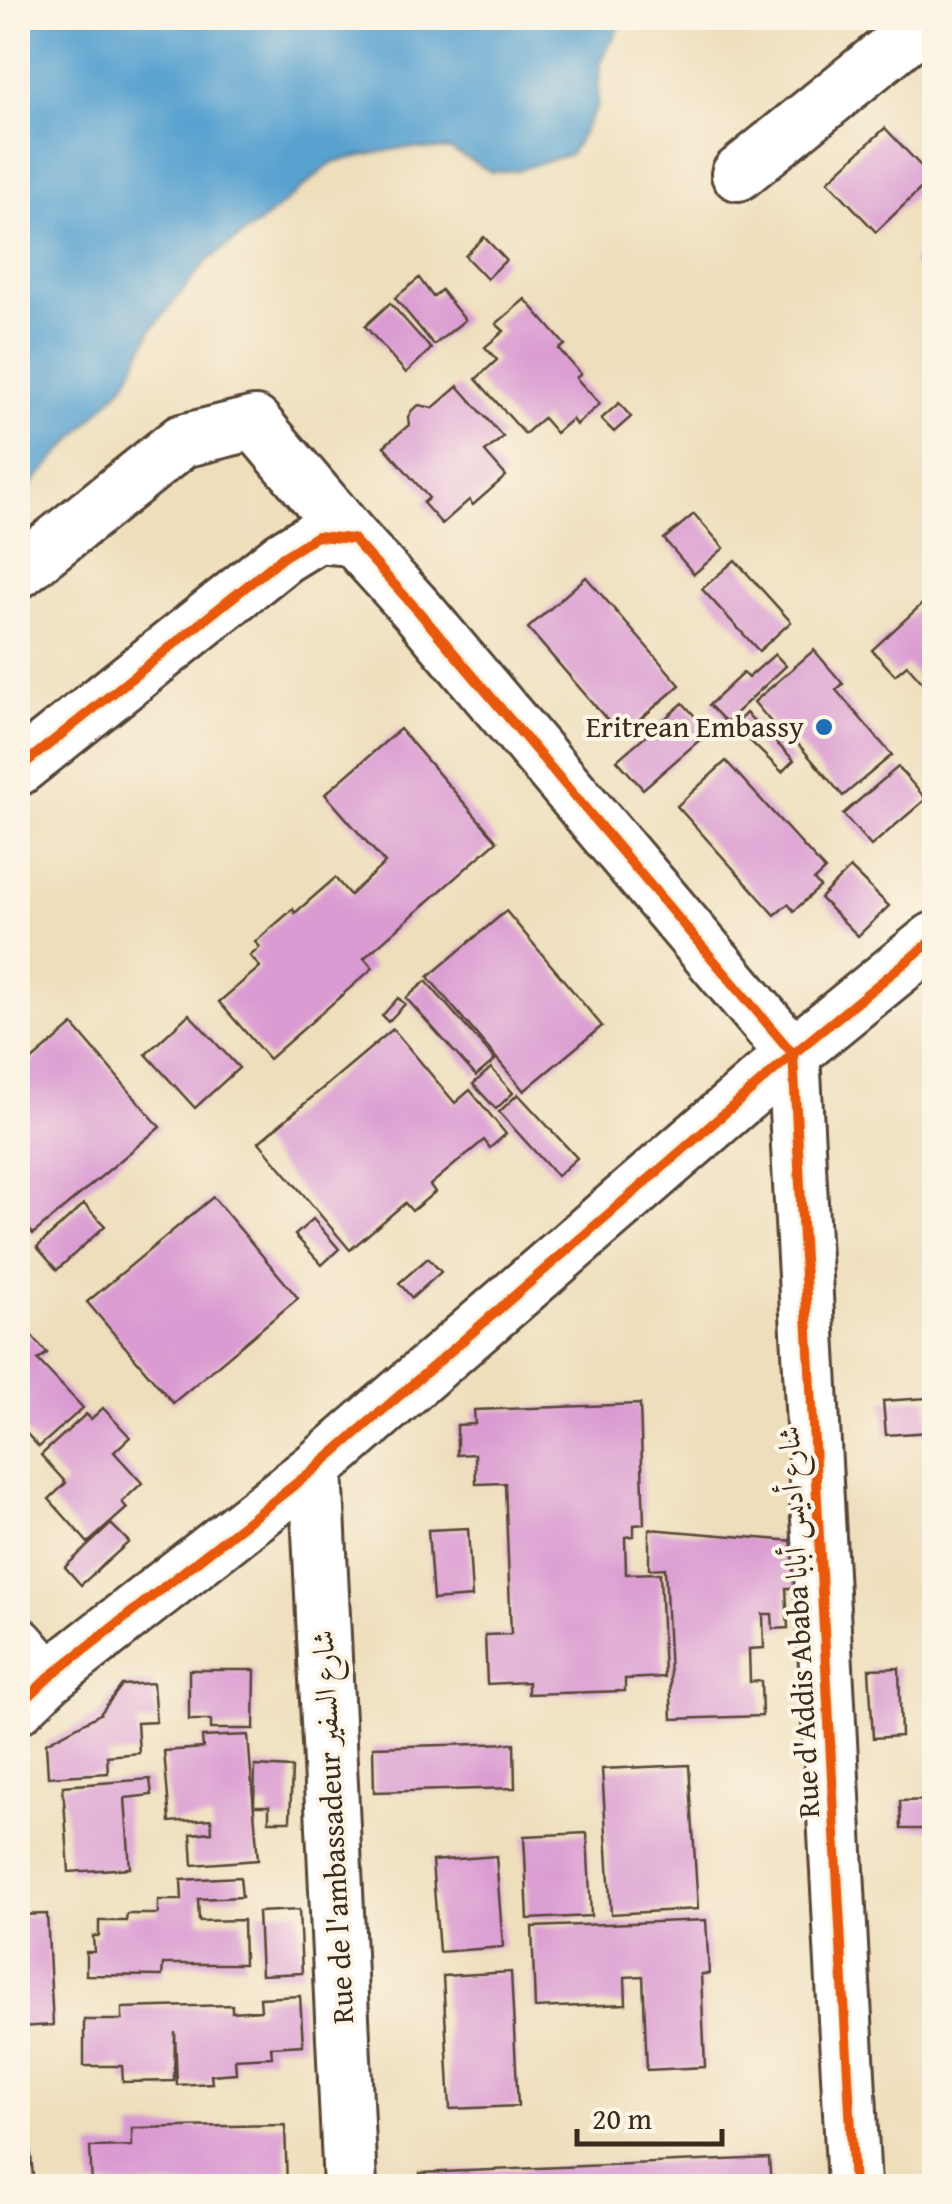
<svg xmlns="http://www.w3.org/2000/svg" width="952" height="2204" font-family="'Gentium Book Plus',Amiri,serif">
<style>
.water{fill:#59a2d0;stroke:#4a6677;stroke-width:2.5}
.building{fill:#da9bd2}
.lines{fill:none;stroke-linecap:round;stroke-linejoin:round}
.minor-casing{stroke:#564536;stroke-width:58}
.minor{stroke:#fff;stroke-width:52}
.cycleway-casing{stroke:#fcf5e5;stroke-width:16}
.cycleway{stroke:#e8590c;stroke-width:10}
.poi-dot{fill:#1f6fb2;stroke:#fcf5e5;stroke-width:4}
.labels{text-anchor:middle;stroke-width:8;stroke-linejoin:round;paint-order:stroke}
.poi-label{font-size:30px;fill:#3b2a1e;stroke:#fcf5e5;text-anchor:end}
.street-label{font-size:30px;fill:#3b2a1e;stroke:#fcf5e5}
</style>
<rect width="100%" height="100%" fill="#fcf5e5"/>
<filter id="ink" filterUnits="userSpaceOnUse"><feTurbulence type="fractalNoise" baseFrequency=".01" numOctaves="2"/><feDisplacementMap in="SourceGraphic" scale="20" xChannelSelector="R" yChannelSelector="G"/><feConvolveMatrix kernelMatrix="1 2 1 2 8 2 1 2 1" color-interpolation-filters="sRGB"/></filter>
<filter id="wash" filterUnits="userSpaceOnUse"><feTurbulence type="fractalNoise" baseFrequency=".0048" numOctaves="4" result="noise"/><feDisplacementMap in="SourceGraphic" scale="40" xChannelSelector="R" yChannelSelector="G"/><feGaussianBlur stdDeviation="2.25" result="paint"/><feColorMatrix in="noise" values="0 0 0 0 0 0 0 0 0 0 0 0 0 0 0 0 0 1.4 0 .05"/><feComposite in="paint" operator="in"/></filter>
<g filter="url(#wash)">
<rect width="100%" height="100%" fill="#eedebc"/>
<!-- water -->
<g class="water">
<polygon points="18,18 624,18 601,61 597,107 570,154 517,170 492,172 451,150 401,148 333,162 266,218 207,261 152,329 126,382 18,499"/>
<polygon points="934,248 934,289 915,263"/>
</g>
<g id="blocks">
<!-- building -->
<g class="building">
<polygon points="885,128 932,178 876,232 828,181"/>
<polygon points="484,237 506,260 487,279 465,256"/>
<polygon points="419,278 433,297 441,290 465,320 434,345 395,298"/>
<polygon points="525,299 565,345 559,349 581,374 576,378 600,404 576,425 572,419 556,433 543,418 525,434 476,379 497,360 485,347 504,331 496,324"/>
<polygon points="390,303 431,349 406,373 365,326"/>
<polygon points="458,386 503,437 485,452 506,476 473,505 469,500 442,524 423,503 429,498 384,446 409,425 408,417 412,410 419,405 433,408"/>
<polygon points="619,403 631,417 614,432 601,419"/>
<polygon points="694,514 724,548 694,574 664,539"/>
<polygon points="735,560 791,622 759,651 702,589"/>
<polygon points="586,577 680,685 621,736 528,628"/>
<polygon points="934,593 934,671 922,682 907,665 895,675 872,650"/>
<polygon points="814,650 843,684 836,690 892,755 843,796 786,730 781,734 754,702"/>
<polygon points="775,654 786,666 726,722 709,705 743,673 748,678"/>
<polygon points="683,703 709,732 643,789 617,760"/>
<polygon points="746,713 794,760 782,772 734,725"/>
<polygon points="400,729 497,841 364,958 373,968 269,1059 219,1002 260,967 250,956 260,947 255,942 293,909 295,913 335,878 350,895 385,863 325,794"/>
<polygon points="726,761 825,870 814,880 820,887 794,911 788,904 775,915 677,806"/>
<polygon points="898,767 926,799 871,846 843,814"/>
<polygon points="850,868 889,906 858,936 820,898"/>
<polygon points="506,911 602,1026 524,1091 428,977"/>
<polygon points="426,981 495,1060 476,1076 406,998"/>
<polygon points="398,998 405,1004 388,1022 382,1016"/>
<polygon points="189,1014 239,1068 195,1108 146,1054"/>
<polygon points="73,1025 160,1127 33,1234 18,1216 18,1072"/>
<polygon points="393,1029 455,1103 470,1090 506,1134 490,1148 484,1140 430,1185 435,1192 412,1211 405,1203 350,1250 259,1142"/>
<polygon points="491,1068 513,1093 496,1109 473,1084"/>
<polygon points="518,1094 577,1158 557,1176 499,1112"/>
<polygon points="213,1197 298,1298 173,1403 87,1302"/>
<polygon points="84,1204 105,1226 57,1270 37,1247"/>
<polygon points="313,1219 339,1249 322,1265 295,1235"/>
<polygon points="428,1258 441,1272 412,1298 399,1283"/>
<polygon points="31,1335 47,1353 38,1360 83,1408 39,1447 18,1424 22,1420 18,1415 18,1340 21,1344"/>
<polygon points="927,1398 930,1432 886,1435 883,1401"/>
<polygon points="640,1404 644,1524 634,1525 634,1536 625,1537 626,1574 660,1573 664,1677 625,1679 625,1691 528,1694 528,1682 487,1684 485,1635 511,1634 505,1483 476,1484 475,1454 457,1455 457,1425 475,1424 474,1410"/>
<polygon points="103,1408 130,1437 114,1452 142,1483 122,1502 127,1508 88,1543 49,1499 66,1483 41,1455 86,1414 91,1419"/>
<polygon points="111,1524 129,1542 81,1585 65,1567"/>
<polygon points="468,1528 472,1597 433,1600 428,1530"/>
<polygon points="649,1529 794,1541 797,1588 786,1588 788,1628 773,1629 772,1614 763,1614 764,1648 749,1649 750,1682 761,1681 762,1716 672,1719 665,1568 649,1569"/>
<polygon points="899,1668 901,1736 873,1738 869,1669"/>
<polygon points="189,1670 255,1670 254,1729 211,1729 211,1720 189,1720"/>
<polygon points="153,1683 156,1722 137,1723 139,1753 107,1756 108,1773 48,1777 46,1743 100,1714 122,1685"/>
<polygon points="248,1735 258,1860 193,1865 191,1834 212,1832 211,1819 170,1822 164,1751 203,1748 202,1737"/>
<polygon points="514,1743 515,1788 374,1792 373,1747"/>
<polygon points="689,1765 698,1909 611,1914 602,1769"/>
<polygon points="255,1766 292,1768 290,1821 269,1821 269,1806 254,1806"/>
<polygon points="150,1779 152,1795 125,1798 130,1868 69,1872 63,1786"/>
<polygon points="934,1800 934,1829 901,1829 900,1801"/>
<polygon points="587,1833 591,1916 528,1919 524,1836"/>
<polygon points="496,1856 503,1947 439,1952 432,1861"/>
<polygon points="240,1877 242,1897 198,1899 199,1921 243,1920 244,1964 163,1964 162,1976 86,1975 86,1952 94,1952 93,1936 99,1936 99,1921 126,1921 127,1914 158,1914 158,1900 182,1900 181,1880"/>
<polygon points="299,1910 302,1973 261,1975 258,1912"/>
<polygon points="47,1914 53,2025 18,2027 18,1915"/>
<polygon points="706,1920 709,1974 701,1974 705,2067 647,2070 643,1976 625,1977 626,2004 535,2008 532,1927"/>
<polygon points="511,1972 518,2106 450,2109 443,1976"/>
<polygon points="300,1996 303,2045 271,2047 272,2057 235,2059 236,2073 211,2075 212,2083 177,2085 175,2032 174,2081 123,2082 122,2066 84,2066 84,2020 122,2020 122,2008 232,2005 232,2012 261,2010 260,1998"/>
<polygon points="25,2095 34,2186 18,2186 18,2096"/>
<polygon points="285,2125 287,2186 92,2186 90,2147 132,2146 132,2128"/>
<polygon points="769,2158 771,2186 421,2186 420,2173"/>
</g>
</g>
</g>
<g filter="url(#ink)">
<use href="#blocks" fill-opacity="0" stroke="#564536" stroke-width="2.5"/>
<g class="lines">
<defs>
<g id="minor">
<polyline points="738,174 930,18"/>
<polyline points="18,572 182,441 255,423 353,539"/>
<polyline points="18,769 283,557 317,536 353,539 419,612 793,1054 854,2186"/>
<polyline points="316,1468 350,2186"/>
<polyline points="18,1643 48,1678"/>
<polyline points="18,1707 48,1678 316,1468 793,1054 934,939"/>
</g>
</defs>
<!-- minor casing -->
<use href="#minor" class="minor-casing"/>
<!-- minor -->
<use href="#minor" class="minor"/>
<defs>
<g id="cycleway">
<polyline points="18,769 283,557 317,536 353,539 419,612 793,1054 854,2186"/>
<polyline points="18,1707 48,1678 316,1468 793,1054 934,939"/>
</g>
</defs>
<!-- cycleway casing -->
<use href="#cycleway" class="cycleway-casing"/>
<!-- cycleway -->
<use href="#cycleway" class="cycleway"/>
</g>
</g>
<!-- markers -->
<circle class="poi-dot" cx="824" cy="727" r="10"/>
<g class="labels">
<!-- poi labels -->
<g class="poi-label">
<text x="804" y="737">Eritrean Embassy</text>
</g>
<!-- street labels -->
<g class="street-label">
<text transform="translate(799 1622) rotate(-93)" y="10">Rue d'Addis Ababa شارع أديس أبابا</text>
<text transform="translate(333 1827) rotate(-93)" y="10">Rue de l'ambassadeur شارع السفير</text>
</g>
</g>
<!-- margin -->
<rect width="952" height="2204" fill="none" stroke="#fcf5e5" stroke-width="60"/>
<!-- scale -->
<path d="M577 2129v15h145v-15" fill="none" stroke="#3b2a1e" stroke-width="5"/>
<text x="592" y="2129" font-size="30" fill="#3b2a1e" stroke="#fcf5e5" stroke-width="8" paint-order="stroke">20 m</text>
</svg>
